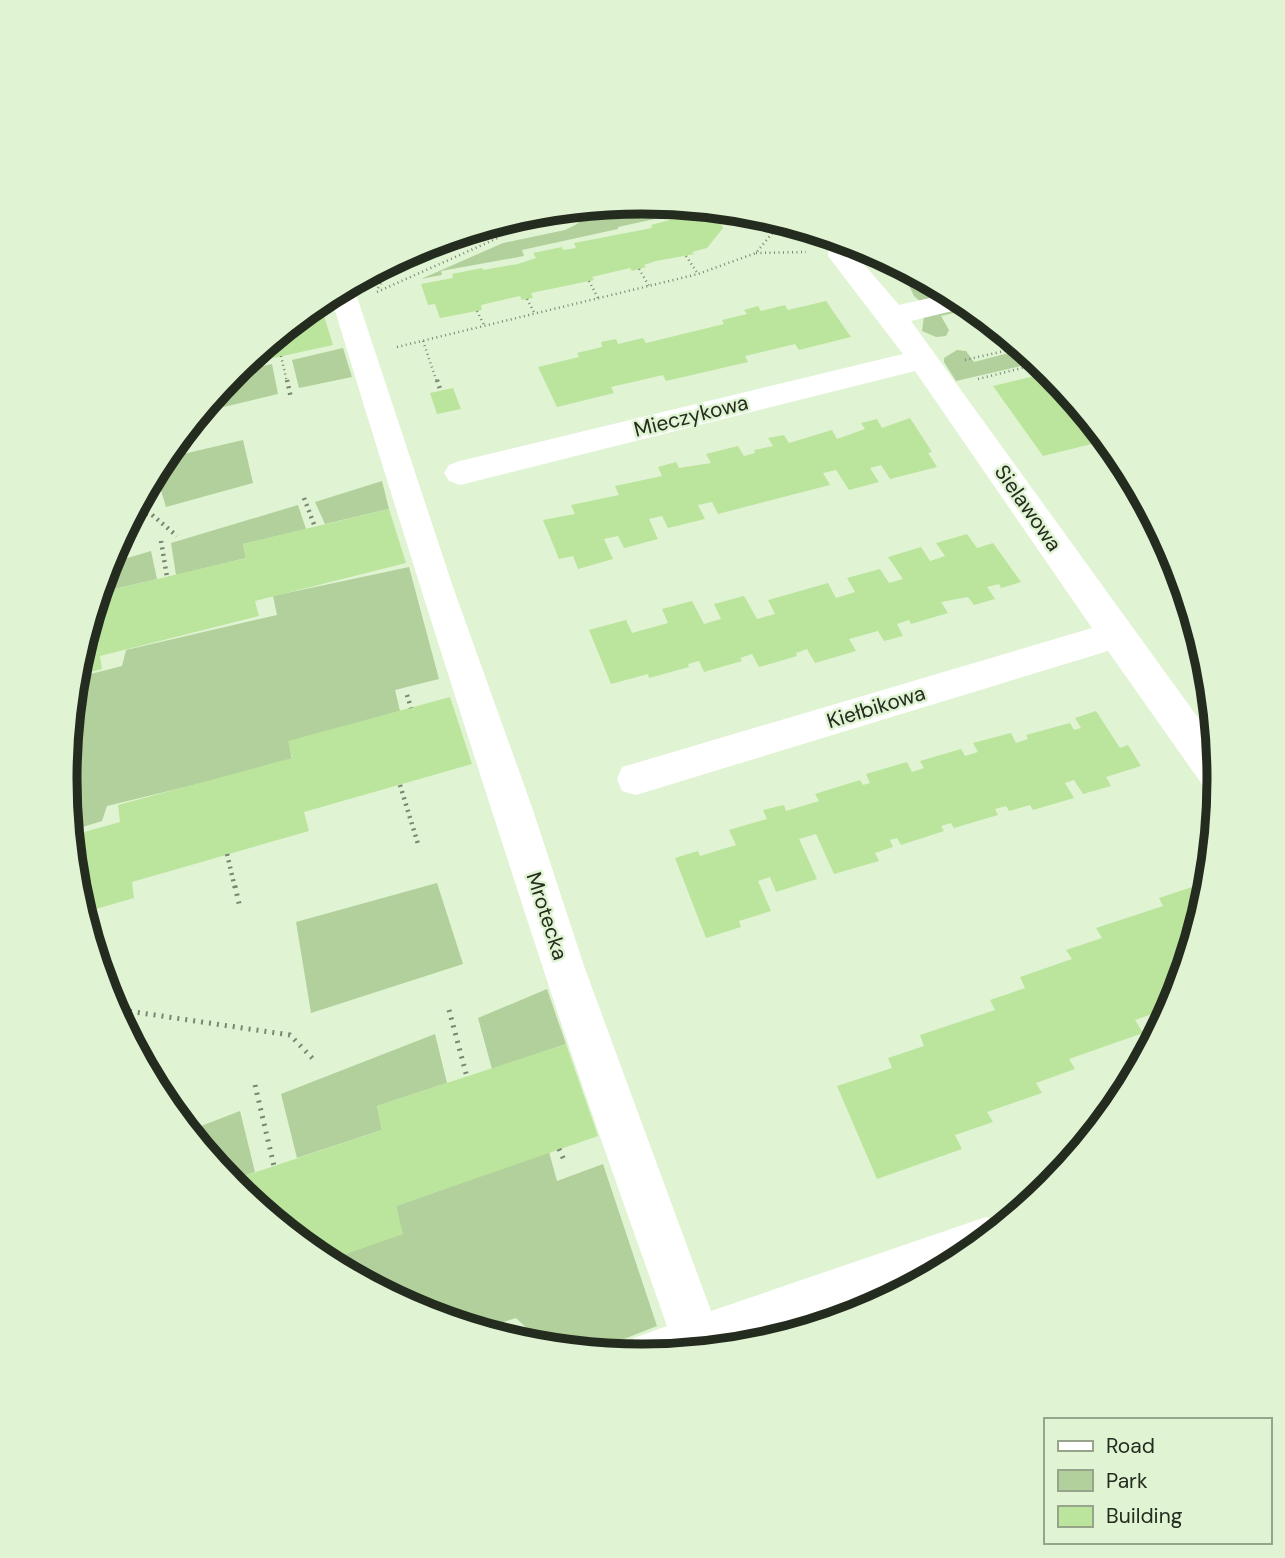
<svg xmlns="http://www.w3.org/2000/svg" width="1285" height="1558" font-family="'DM Sans',sans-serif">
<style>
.green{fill:#b1d09b}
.building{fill:#bbe49d}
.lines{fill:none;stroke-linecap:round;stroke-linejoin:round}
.path-far2{stroke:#798671;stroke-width:2.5;stroke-dasharray:1 3.5;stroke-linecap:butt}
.path-far1{stroke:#798671;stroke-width:4.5;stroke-dasharray:2 4.5;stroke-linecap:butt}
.path{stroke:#798671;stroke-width:5;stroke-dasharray:2 6;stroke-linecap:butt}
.minor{fill:#fff;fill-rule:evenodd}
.labels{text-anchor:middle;stroke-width:5;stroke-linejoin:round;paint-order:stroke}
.street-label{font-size:21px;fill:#242b1f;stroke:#e0f4d3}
.rim{fill:none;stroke:#242b1f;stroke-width:9}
</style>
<rect width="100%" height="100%" fill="#e0f4d3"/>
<!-- green -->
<g class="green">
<polygon points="637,202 634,206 668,214 664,217 618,227 618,229 522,250 524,256 441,271 442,275 421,279 503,243 565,230 577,224 595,206"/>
<polygon points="465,232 482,238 396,275 413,250"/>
<polygon points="901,269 904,269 915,285 932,282 957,295 923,304 914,296"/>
<polygon points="971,305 975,308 941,316 949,330 946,336 936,337 922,331 924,316"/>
<polygon points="343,348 352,377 299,388 292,360"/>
<polygon points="1024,349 1034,363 956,381 944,362 944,358 957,350 966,351 974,362"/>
<polygon points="272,364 278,394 199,413 232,373"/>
<polygon points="243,440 253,483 166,507 155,471 162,459"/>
<polygon points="382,481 389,509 325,524 315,502"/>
<polygon points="298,505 306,529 243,544 246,558 176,575 171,543"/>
<polygon points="151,551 157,579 98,593 107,564"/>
<polygon points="409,567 439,679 395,690 400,711 289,743 292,761 107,806 102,821 70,831 65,779 75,678 122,666 126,650 277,615 273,596"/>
<polygon points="437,883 463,964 311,1013 296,922"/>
<polygon points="547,989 566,1044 492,1069 478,1018"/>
<polygon points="435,1034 447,1083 377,1106 382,1130 297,1158 281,1094"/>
<polygon points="240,1111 255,1172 229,1181 188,1131"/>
<polygon points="549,1152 557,1181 603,1164 657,1326 591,1352 546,1347 516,1318 478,1330 421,1313 325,1261 402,1234 396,1206"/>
</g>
<!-- building -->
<g class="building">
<polygon points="648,202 702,207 696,216 720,223 723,228 707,248 692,252 694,254 656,261 644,265 646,267 632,271 630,268 592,277 594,280 531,293 533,298 522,300 520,296 481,305 482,310 440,318 435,304 428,305 421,284 453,278 452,274 482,268 483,270 518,264 536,258 533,253 562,247 563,250 576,248 574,243 652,228 651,225 670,220 677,211"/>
<polygon points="556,210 544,223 524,217 520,221 510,218 530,212"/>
<polygon points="826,301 851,337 799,350 795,344 745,356 748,362 666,381 663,375 611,387 614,393 557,407 538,367 579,357 577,353 602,347 601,342 616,339 618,344 643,338 646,343 724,324 722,320 747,314 744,310 758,306 761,311 785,305 788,310"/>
<polygon points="320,303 333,345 241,365 315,304"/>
<polygon points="1045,370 1052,371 1108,440 1043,456 993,386 1034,376 1032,373"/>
<polygon points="453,388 461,409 437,414 430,393"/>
<polygon points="910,418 932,452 928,453 937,467 890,479 881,465 870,468 879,482 849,490 836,470 823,473 830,485 718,514 712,502 698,505 705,519 668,528 662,516 649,519 658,539 624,548 618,536 604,539 613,559 578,569 573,556 559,559 543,520 575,514 571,505 619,495 615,486 662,476 658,467 676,462 679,468 711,463 706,454 738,446 744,456 755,453 754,450 773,446 768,438 784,435 789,443 832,430 837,439 865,429 861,423 877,419 882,428"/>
<polygon points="389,509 406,563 255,601 259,616 100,656 102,669 75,676 98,593 246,558 243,544"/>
<polygon points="967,534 977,548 993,543 1021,582 1001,588 999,584 987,587 995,599 974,605 968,597 941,602 948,613 911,624 909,620 897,624 903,636 884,641 878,631 849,639 856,651 815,663 807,649 796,653 797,656 759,667 752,654 740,658 742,661 704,672 699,661 688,664 689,667 649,678 648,674 611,684 589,630 626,620 632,633 668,623 662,609 692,601 704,624 721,619 714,604 744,596 757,619 775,614 768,600 828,583 836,598 855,592 847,578 880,569 889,583 903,579 888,557 921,547 930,561 945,556 936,543"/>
<polygon points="450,697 472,764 304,812 309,831 132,882 134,898 82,913 76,891 70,836 120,822 118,805 292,758 288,741"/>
<polygon points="1096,711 1120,748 1128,745 1141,766 1106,777 1111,786 1083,794 1074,780 1065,783 1074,798 1033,810 1030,805 1009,811 1006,806 995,809 998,815 954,828 951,823 941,826 944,831 901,845 897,838 890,840 893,847 875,853 879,861 834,874 816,834 799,839 817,879 776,892 770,877 758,881 771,911 739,921 741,927 706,938 675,858 698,851 700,856 736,845 729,830 767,819 763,810 784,805 786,811 819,801 815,794 860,780 863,785 870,783 866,774 907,762 912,772 924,768 920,761 961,749 965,756 978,752 973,743 1011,733 1016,743 1028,739 1026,735 1070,723 1074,730 1081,728 1075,718"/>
<polygon points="1195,886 1206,903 1178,994 1164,999 1169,1008 1135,1020 1143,1033 1069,1059 1075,1069 1036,1083 1042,1093 987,1112 993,1122 955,1135 962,1149 877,1179 837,1086 892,1068 888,1058 924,1046 920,1035 995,1010 990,1000 1025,988 1020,977 1072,959 1066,950 1102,938 1096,928 1163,906 1159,898"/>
<polygon points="566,1044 598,1136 396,1206 403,1234 325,1261 229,1181 382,1130 377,1106"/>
</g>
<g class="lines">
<!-- path-far2 -->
<g class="path-far2">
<polyline points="550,216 567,221"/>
<polyline points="495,223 501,221"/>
<polyline points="756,253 806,252"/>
<polyline points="686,256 698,274"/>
<polyline points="639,269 649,286"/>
<polyline points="589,281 598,298"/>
<polyline points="378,288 396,259"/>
<polyline points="377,292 500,237"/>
<polyline points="527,299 535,314"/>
<polyline points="477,311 485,327"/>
<polyline points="423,341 437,382"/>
<polyline points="397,347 698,274 756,253 782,221 753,212"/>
<polyline points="1030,354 1042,369"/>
<polyline points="281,356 287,382"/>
<polyline points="965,360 1022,347"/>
<polyline points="978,379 1042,363"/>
</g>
<!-- path-far1 -->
<g class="path-far1">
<polyline points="287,380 291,398"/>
<polyline points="437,380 441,392"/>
<polyline points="304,498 315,527"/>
<polyline points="133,512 151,514 177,536"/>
<polyline points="161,541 167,577"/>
<polyline points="407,695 411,708"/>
<polyline points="400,785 418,844"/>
<polyline points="227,854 235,888"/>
</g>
<!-- path -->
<g class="path">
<polyline points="235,886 240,908"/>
<polyline points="114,1009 290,1035 316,1062"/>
<polyline points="449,1010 467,1077"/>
<polyline points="255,1085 274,1166"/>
<polyline points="559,1149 565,1162"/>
</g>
<!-- minor -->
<g class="minor">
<polygon points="829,235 855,243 856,255 899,305 952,293 973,306 911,321 1217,744 1219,794 1206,790 1108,651 636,795 622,791 617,779 622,767 636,763 1092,628 915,371 460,485 449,481 444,473 449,465 460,461 903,354 828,256"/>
<path d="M352,282L453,587L533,810L584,966L711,1311L986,1217L1003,1224L1004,1226L963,1260L892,1297L753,1346L642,1357L627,1355L634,1338L667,1326C625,1206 581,1086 542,965C469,742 398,519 330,294Z"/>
</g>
</g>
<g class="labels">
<!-- street labels -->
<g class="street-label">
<text transform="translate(691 416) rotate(-14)" y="7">Mieczykowa</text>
<text transform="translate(1028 508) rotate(55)" y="7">Sielawowa</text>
<text transform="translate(876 707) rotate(-17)" y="7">Kiełbikowa</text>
<text transform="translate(547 916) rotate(72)" y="7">Mrotecka</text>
</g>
</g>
<!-- crop -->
<path d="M0 0H1285V1558H0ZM77 779a565 565 0 1 1 1130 0a565 565 0 1 1-1130 0Z" fill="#e0f4d3" fill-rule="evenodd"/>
<path class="rim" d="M77 779a565 565 0 1 1 1130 0a565 565 0 1 1-1130 0Z"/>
<!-- legend -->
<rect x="1044" y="1418" width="228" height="126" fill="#e0f4d3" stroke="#95a48b" stroke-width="2"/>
<rect x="1058" y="1441" width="35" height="10" fill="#ffffff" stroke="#95a48b" stroke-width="2"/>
<text x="1106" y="1453" font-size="21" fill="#242b1f">Road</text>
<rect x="1058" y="1470" width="35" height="21" fill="#b1d09b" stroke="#95a48b" stroke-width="2"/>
<text x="1106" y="1488" font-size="21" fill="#242b1f">Park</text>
<rect x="1058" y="1506" width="35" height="21" fill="#bbe49d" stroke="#95a48b" stroke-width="2"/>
<text x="1106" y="1523" font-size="21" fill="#242b1f">Building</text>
</svg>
